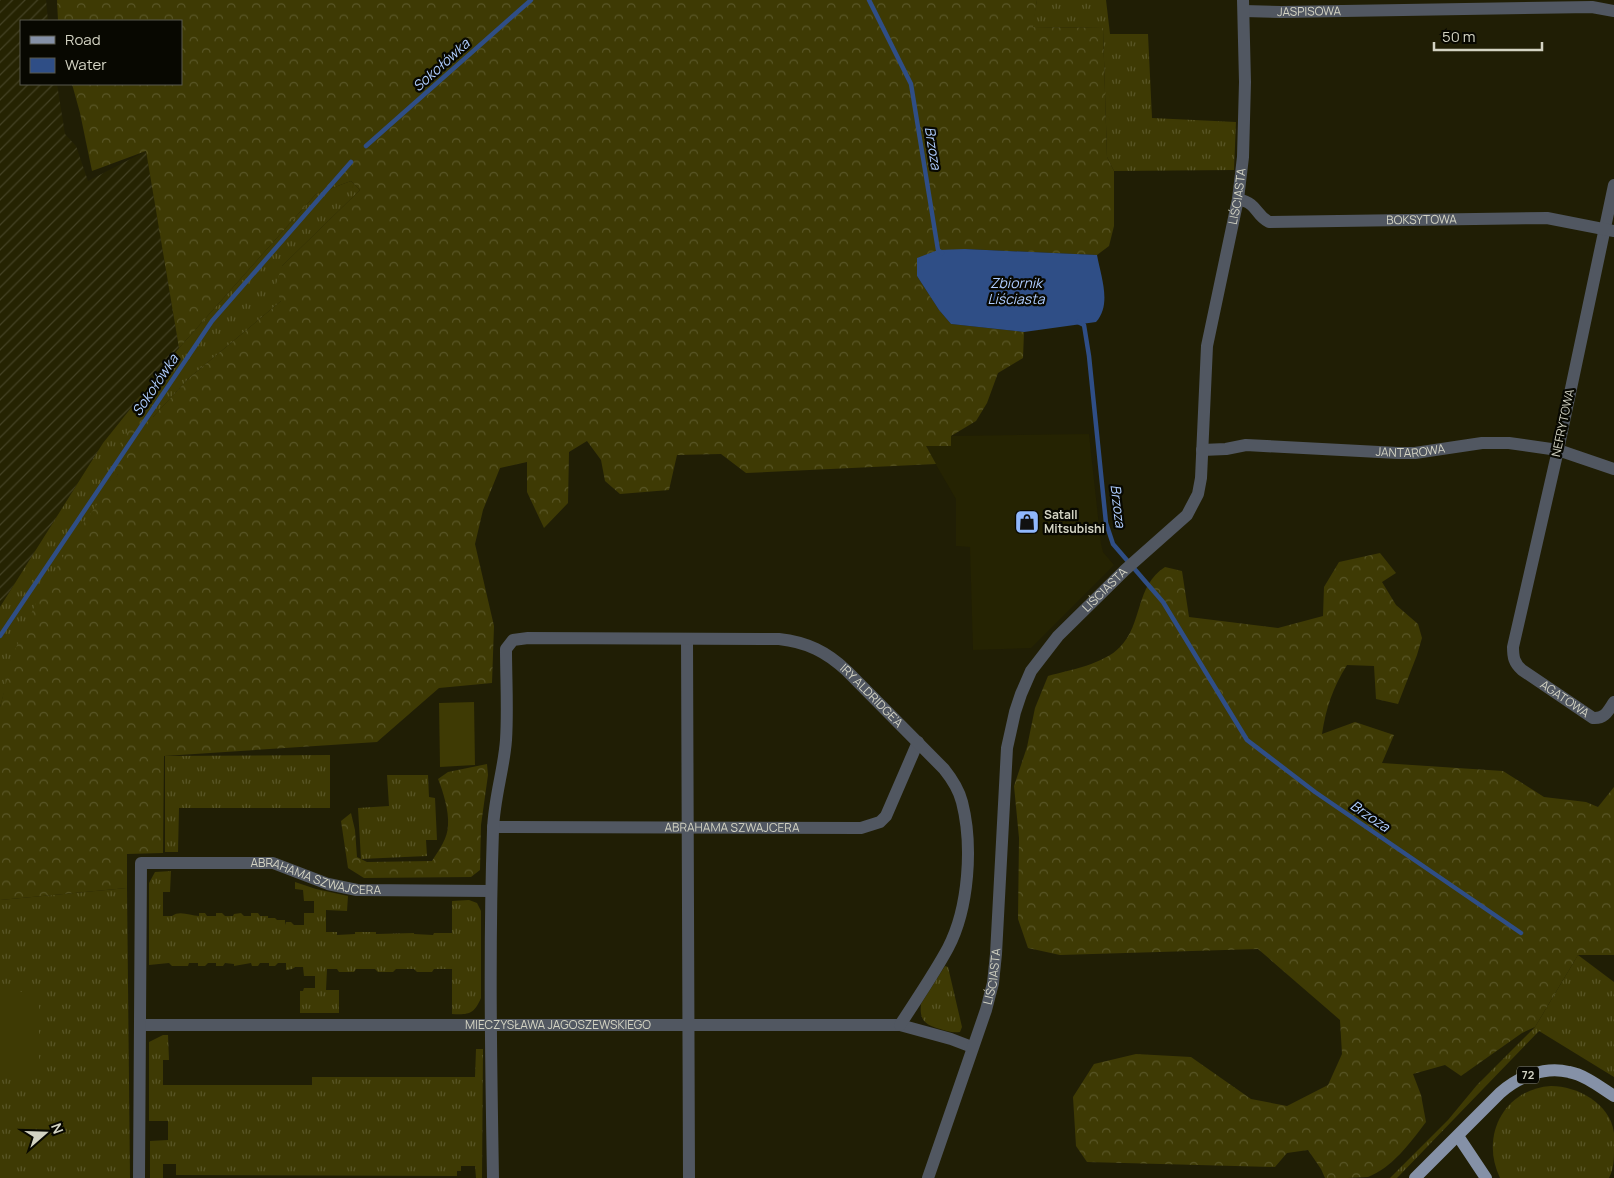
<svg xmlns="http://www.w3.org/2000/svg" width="1614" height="1178" font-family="Manrope,sans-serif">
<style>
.built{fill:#252302}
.industrial{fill:url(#industrial-furrows)}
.grass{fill:url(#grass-tufts)}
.forest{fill:url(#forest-crowns)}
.pitch{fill:#3e3a04}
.water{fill:#2f4e86}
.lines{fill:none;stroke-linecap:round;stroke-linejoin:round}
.stream{stroke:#2f4e86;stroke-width:4.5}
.minor{stroke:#515761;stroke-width:12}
.major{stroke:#8591a7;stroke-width:12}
.labels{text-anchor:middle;stroke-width:4.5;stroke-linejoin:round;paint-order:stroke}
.shield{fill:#080801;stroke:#969689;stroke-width:1}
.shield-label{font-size:11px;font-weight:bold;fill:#d3d3c3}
.street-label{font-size:12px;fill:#d3d3c3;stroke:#080801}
.poi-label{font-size:12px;font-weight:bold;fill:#d3d3c3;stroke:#080801;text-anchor:start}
.water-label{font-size:14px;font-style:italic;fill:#afcdff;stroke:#080801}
</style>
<defs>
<pattern id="industrial-furrows" width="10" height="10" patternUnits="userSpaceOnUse" patternTransform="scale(1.25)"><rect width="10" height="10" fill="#252302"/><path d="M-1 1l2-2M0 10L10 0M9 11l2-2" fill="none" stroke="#444225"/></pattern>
<pattern id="grass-tufts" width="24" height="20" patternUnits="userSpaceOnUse" patternTransform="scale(1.25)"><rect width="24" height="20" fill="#3e3a04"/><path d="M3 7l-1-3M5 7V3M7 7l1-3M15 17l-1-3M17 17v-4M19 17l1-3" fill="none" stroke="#595627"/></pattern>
<pattern id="forest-crowns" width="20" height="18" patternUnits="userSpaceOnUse" patternTransform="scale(1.25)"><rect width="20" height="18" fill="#3e3a04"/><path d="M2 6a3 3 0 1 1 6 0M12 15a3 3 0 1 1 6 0" fill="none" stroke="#595627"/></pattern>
</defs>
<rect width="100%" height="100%" fill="#201e05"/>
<!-- built -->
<polygon class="built" points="1089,434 1101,544 1103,552 1114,565 1031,648 973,650 970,547 956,546 956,499 925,446 951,446 951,436"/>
<!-- industrial -->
<polygon class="industrial" points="0,0 46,0 48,21 21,21 21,84 57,84 65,134 76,146 88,181 146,151 179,348 103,443 0,607"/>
<!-- grass -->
<g class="grass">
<polygon points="1037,0 1106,0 1110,34 1148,34 1152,118 1236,122 1234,170 1114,171 1107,157 1103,28 1032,27"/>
<polygon points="351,181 360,190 282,266 281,301 189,378 153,417 118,474 4,693 0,707 0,607 103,443 179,348 316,194"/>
<polygon points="330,755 330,808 179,808 178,852 165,852 165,756"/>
<polygon points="387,775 428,775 429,797 435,798 437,840 426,840 427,856 361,859 358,808 389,806"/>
<path d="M171,871L170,892H163V916H172C180,910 190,916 199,916V913H205L207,916H216V913H222L225,916H233L234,914L241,913L244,916H251V913H258L260,916H268V918H275L277,920H285V925L286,922H291L294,925H304V913H314V901H304L303,890L295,889V882L316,889L348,896L347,911L326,910V932H337V935L355,934V932H376V934L414,933V934L433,935L434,933H452V901L469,900L477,903L481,911V998C474,1014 469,1015 452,1014V969H434L432,972H417L414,969H396L393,972H378L375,969H356L354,972H339L337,969H327L326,990H339V1013H300V991H303L304,988H315V976H304L303,967H295L292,969L286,970V963H278L275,966H269V963H260L258,966H252L251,963L234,966V964L225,963L223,966H216V963H208L205,966H198V963H189L188,966H172L169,963L149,965V883L155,872Z"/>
<polygon points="127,888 130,1178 0,1178 0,900"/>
<polygon points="1578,955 1614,982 1614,1077 1539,1031 1397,1178 1390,1178 1448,1120 1477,1085 1535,1027"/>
<path d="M945,966L948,967L962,1027L960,1032C952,1033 947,1031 940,1029C926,1025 919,1021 921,1004Z"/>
<polygon points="163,1035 168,1035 169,1060 163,1060 163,1085 312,1085 312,1077 475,1077 476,1049 483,1049 482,1178 476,1178 475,1166 461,1166 461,1171 457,1171 457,1176 176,1175 176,1164 163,1164 163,1178 150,1178 150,1141 168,1140 168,1121 149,1121 149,1042"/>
<path d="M1551,1086C1577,1086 1610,1103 1614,1133C1614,1138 1614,1143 1614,1148C1614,1159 1614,1168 1609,1178H1500C1480,1137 1503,1089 1551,1086Z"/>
</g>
<!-- forest -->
<g class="forest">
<polygon points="57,0 1037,0 1033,27 1103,28 1107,157 1114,171 1114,226 1109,246 1097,255 965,249 917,276 939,310 951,324 1024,332 1023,358 998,373 987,403 976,421 951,436 951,446 926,446 936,464 746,473 721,454 677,455 669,490 620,494 605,481 601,460 587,441 569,452 568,503 544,528 527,492 527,462 500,468 483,510 475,544 494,626 492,683 439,688 377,742 164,756 163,853 127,854 127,888 0,900 0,707 14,652 35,605 75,536 118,474 111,458 137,417 153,417 189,378 281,301 275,287 282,266 360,190 351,181 316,194 179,348 146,151 92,171 80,113 72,84 181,84 181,21 58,21"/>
<path d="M1380,553L1396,573L1382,582L1396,605L1418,624L1422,638L1417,655L1398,704L1376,699L1374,666L1347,665C1333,687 1326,708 1322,734L1355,722L1394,735L1382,763L1503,771L1544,797L1586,802L1598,807L1614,787V955H1578L1535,1027L1522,1033L1461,1076L1445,1065L1413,1074L1421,1095L1426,1122C1411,1142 1392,1168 1368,1177C1358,1178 1336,1178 1325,1178L1321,1169L1308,1150L1287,1153L1275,1167L1087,1162L1076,1146L1073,1097L1094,1064L1136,1054L1191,1057L1251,1099L1287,1106L1328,1085L1342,1054L1340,1020L1258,949L1060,955L1028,948L1018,919L1019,838L1014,786L1027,747L1035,708L1048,676C1070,670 1104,664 1120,647C1143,624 1135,586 1165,567L1182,571L1189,617L1278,628L1323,616L1324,587L1339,562Z"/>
<path d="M487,764L488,775L481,825L480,870L471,877L364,878L348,868L341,821L351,813L355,830L357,857L367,862L432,861C439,850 448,838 448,825C449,811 443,791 438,779L448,772Z"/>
</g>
<!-- pitch -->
<g class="pitch">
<polygon points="474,702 475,765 440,767 439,703"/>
<rect x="0" y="992" width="39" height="80"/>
</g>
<!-- water -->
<path class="water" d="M965,249L1097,255C1101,277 1112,304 1096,322L1024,332L951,324L939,310L917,276V258L938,250Z"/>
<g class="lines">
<!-- stream -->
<g class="stream">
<polyline points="869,0 911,84 938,250 942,253"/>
<polyline points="366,146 531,0"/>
<polyline points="1078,322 1084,325 1089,356 1106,523 1113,544 1163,602 1247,740 1315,792 1521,933"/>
<polyline points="0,636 212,321 351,162"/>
</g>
<!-- minor -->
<g class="minor">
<path id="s1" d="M1244,11L1281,12L1592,7L1614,11"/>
<path id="s2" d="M1614,185L1558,450L1513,647C1513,657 1514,663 1522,670L1593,718C1605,719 1608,711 1614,702"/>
<path id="s3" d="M1238,199C1259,204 1254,214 1269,222L1547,218L1614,231"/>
<path id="s4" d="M1202,450L1226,449L1246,445L1398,453H1415L1482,443H1509L1558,450L1614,469"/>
<polyline points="687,639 689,1178"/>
<path id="s5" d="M493,827L861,828L880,822L886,816L918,742"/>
<path id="s6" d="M140,1025H900L951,1039L972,1047"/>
<path id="s7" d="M139,1178L141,863H273L328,884L357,890L491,891"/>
<path id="s8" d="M493,1178C491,1062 489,946 493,830C494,798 504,769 506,740C508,710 506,679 506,649L513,640L528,638L779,639C807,642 827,652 847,671L944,769C952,779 959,790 962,802C973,845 969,908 948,948C934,974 916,1000 900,1025"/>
<path id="s9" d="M928,1178L986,1010L993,983L996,954L1007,748L1015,712L1021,694L1031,671L1058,636L1125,570L1187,515L1198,494L1201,478L1207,346L1238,199L1243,157L1245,82L1243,0"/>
</g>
<!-- major -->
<g class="major">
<polyline points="1458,1136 1486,1178"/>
<path d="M1415,1178L1500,1093C1518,1077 1544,1066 1569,1072C1585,1075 1600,1087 1614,1096"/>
</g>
</g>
<!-- icons -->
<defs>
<symbol id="shop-square" viewBox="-11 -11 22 22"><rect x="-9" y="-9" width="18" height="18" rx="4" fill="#90b8fd" stroke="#080801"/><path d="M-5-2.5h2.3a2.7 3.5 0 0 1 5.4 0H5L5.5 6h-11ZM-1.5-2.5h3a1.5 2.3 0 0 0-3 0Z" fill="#111"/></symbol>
</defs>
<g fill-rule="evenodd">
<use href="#shop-square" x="1013" y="508" width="28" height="28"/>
</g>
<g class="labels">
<!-- shield labels -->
<rect class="shield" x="1517" y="1066.5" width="22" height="17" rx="4"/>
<g class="shield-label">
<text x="1528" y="1079">72</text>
</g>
<!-- street labels -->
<g class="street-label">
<text dy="4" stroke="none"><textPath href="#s1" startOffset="65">JASPISOWA</textPath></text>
<text dy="4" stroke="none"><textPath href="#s9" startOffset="1068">LIŚCIASTA</textPath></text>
<text dy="4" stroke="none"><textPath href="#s3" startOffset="192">BOKSYTOWA</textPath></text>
<text transform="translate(1563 423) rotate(-78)" y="4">NEFRYTOWA</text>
<text dy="4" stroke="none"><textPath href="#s4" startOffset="209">JANTAROWA</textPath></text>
<text dy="4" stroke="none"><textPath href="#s9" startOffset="632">LIŚCIASTA</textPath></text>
<text dy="4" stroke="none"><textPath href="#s8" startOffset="919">IRY ALDRIDGE’A</textPath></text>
<text dy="4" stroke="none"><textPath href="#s2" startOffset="550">AGATOWA</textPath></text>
<text dy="4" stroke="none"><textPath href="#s5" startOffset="239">ABRAHAMA SZWAJCERA</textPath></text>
<text dy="4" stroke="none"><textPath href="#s7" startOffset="492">ABRAHAMA SZWAJCERA</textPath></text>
<text dy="4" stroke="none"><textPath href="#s9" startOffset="212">LIŚCIASTA</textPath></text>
<text dy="4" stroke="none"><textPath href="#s6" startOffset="418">MIECZYSŁAWA JAGOSZEWSKIEGO</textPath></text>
</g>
<!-- poi labels -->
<g class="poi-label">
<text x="1044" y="519">Satall<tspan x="1044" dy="14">Mitsubishi</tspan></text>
</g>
<!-- water labels -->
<g class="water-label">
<text transform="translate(441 65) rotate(-42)" y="5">Sokołówka</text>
<text transform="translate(933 148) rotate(81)" y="5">Brzoza</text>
<text x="1016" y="288">Zbiornik<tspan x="1016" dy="16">Liściasta</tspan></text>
<text transform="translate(155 385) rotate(-56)" y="5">Sokołówka</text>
<text transform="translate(1118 506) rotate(83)" y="5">Brzoza</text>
<text transform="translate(1370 816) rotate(34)" y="5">Brzoza</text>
</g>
</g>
<!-- legend -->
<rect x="20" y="20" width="162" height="65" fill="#080801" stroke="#59594f"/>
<rect x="30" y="36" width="25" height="8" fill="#8591a7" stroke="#59594f"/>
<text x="65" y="45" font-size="15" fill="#d3d3c3">Road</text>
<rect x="30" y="58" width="25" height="15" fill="#2f4e86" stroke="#59594f"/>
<text x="65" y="70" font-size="15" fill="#d3d3c3">Water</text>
<!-- north arrow -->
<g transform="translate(45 1133) rotate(70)" stroke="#080801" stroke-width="4" paint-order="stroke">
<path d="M0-4L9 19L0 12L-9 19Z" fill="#d3d3c3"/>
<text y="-8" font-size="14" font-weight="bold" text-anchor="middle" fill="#d3d3c3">N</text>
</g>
<!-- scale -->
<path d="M1434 42v8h108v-8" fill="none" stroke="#d3d3c3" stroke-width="2.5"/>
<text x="1442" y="42" font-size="15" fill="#d3d3c3" stroke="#080801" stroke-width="4" paint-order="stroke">50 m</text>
</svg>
